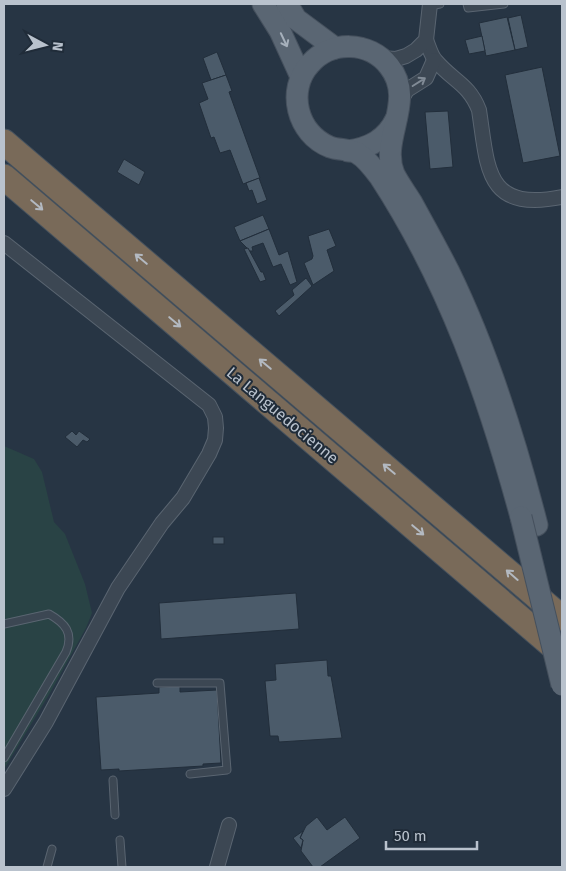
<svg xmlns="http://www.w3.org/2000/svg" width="566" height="871" font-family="'Fira Sans',sans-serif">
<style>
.green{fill:#294345}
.building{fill:#4b5b6a;stroke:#222e3b}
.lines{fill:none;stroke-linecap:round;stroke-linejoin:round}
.lane-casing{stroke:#5a6571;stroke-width:9}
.street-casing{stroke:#5a6571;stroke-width:16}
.primary-casing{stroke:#45505d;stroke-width:23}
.highway-casing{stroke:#46525e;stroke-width:27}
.lane{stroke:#3c4753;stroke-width:7}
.street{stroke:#3c4753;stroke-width:14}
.primary{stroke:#5a6673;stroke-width:21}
.highway{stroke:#796a59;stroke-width:25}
.primary-bridge-casing{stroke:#45505d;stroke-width:23;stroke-linecap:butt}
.primary-bridge{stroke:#5a6673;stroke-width:21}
.oneway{stroke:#a6b0bb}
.oneway2{stroke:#818b96}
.oneway3{stroke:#b3b9c1}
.labels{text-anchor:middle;stroke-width:4;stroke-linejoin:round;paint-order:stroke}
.street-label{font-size:16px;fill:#b9c2cd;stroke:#202c39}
</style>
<rect width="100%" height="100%" fill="#273544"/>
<!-- green -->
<polygon class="green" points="4,446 34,459 42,472 54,522 65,534 85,584 92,613 86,628 50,693 4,769"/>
<!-- building -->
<g class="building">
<polygon points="521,15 528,47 515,50 508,18"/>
<polygon points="507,17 515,50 486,56 479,23"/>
<polygon points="482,36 485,51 469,54 465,40"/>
<polygon points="217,52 226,75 211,80 203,58"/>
<polygon points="542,67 560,156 523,163 505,75"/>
<polygon points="226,75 232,91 229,92 260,178 243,184 230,150 220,153 214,137 211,138 199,103 208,99 202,83"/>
<polygon points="448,111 453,167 430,169 425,112"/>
<polygon points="124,159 145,172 139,185 117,172"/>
<polygon points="259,178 267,200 257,204 252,190 249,191 246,183"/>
<polygon points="263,215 269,229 240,241 234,227"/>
<polygon points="269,229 279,255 288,251 297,282 290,285 281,264 273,267 263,243 252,247 253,251 250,251 240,241"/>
<polygon points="329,229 336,246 327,250 334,271 313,285 304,263 312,259 313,256 308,236"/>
<polygon points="248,248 261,272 263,272 266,280 260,282 244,249"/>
<polygon points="306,278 312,286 279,316 275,311 294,295 292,290"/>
<polygon points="72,431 76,435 79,431 90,439 87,442 83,440 77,447 65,437"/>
<rect x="213" y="537" width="11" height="7"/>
<polygon points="296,593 299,629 161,639 159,603"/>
<polygon points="327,660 328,676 331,676 342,738 279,742 278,736 270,736 265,681 276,680 275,664"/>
<polygon points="180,686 180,692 217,690 221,763 203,764 203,766 119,771 119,769 101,770 96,697 159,693 159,687"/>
<polygon points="317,817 327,830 345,817 360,838 320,867 313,867 301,851 303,840 300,838 306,826"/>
<polygon points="303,831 300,838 303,840 301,848 293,838"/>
</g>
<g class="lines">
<defs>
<g id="lane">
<polyline points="467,4 468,8 504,4"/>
<polyline points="430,6 440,4"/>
<path d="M4,624L49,614C65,623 74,633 66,652L4,758"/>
<polyline points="157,683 220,683 227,770 190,774"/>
<polyline points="113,780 115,815"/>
<polyline points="120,840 122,867"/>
<polyline points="47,867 52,849"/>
</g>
<g id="street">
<path d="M426,40C429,47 431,56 436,61C453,81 469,84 479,110C488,169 485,212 562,197"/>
<polyline points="381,58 396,59 406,56 416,50 426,40 430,4"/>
<polyline points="400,102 407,90 426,78 434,60"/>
<polyline points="4,243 209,405 215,417 216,428 215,440 209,454 183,498 162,523 118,588 46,722 4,789"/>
<polyline points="217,867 229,825"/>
</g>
<g id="primary">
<polyline points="263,4 280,31 301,77"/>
<polyline points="287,4 296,19 335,48"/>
<path d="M348,151C369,148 386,140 396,119"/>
<path d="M521,517C488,396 449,283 380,177C374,169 366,158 357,153C349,149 338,150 330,147C297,134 286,90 310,64C331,40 369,41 389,66C417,101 379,138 394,174C399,184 406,193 412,203C424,225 437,248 449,272C488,352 515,439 537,525"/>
</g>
<g id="highway">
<polyline points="4,142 562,618"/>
<polyline points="4,177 562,654"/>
</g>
</defs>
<!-- lane casing -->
<use href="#lane" class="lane-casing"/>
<!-- street casing -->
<use href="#street" class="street-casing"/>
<!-- primary casing -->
<use href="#primary" class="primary-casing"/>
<!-- highway casing -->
<use href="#highway" class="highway-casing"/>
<!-- lane -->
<use href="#lane" class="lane"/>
<!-- street -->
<use href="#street" class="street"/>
<!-- primary -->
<use href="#primary" class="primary"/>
<!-- highway -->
<use href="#highway" class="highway"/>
<defs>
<polyline id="primary-bridge" points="521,517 562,685"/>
</defs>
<!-- primary-bridge casing -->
<use href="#primary-bridge" class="primary-bridge-casing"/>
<!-- primary-bridge -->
<use href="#primary-bridge" class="primary-bridge"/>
</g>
<!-- one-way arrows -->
<defs><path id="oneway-shaft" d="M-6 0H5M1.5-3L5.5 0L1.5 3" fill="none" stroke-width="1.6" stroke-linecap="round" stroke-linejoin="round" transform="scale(1.25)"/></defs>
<use class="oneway" href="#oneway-shaft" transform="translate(284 40) rotate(65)"/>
<use class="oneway2" href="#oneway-shaft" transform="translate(419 82) rotate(-32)"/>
<g class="oneway3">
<use href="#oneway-shaft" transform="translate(37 205) rotate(40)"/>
<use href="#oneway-shaft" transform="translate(141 259) rotate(-140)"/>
<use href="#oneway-shaft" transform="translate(175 322) rotate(40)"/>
<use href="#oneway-shaft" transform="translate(265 364) rotate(-140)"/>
<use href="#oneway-shaft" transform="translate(389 469) rotate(-140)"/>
<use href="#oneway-shaft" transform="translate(418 530) rotate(40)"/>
<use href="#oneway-shaft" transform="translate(512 575) rotate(-139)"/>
</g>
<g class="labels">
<!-- street labels -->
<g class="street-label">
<text transform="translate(283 415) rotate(40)" y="6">La Languedocienne</text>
</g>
</g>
<!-- border -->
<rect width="566" height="871" fill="none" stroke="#b9c2cd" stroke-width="10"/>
<!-- north arrow -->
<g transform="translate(45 45) rotate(97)" stroke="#202c39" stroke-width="4" paint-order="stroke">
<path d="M0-4L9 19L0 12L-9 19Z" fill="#b9c2cd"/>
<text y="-8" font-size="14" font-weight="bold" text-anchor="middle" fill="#b9c2cd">N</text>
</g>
<!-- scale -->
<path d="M386 841v8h91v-8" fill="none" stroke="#b9c2cd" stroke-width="2.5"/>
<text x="394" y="841" font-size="15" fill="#b9c2cd" stroke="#202c39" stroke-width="4" paint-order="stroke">50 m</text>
</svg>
